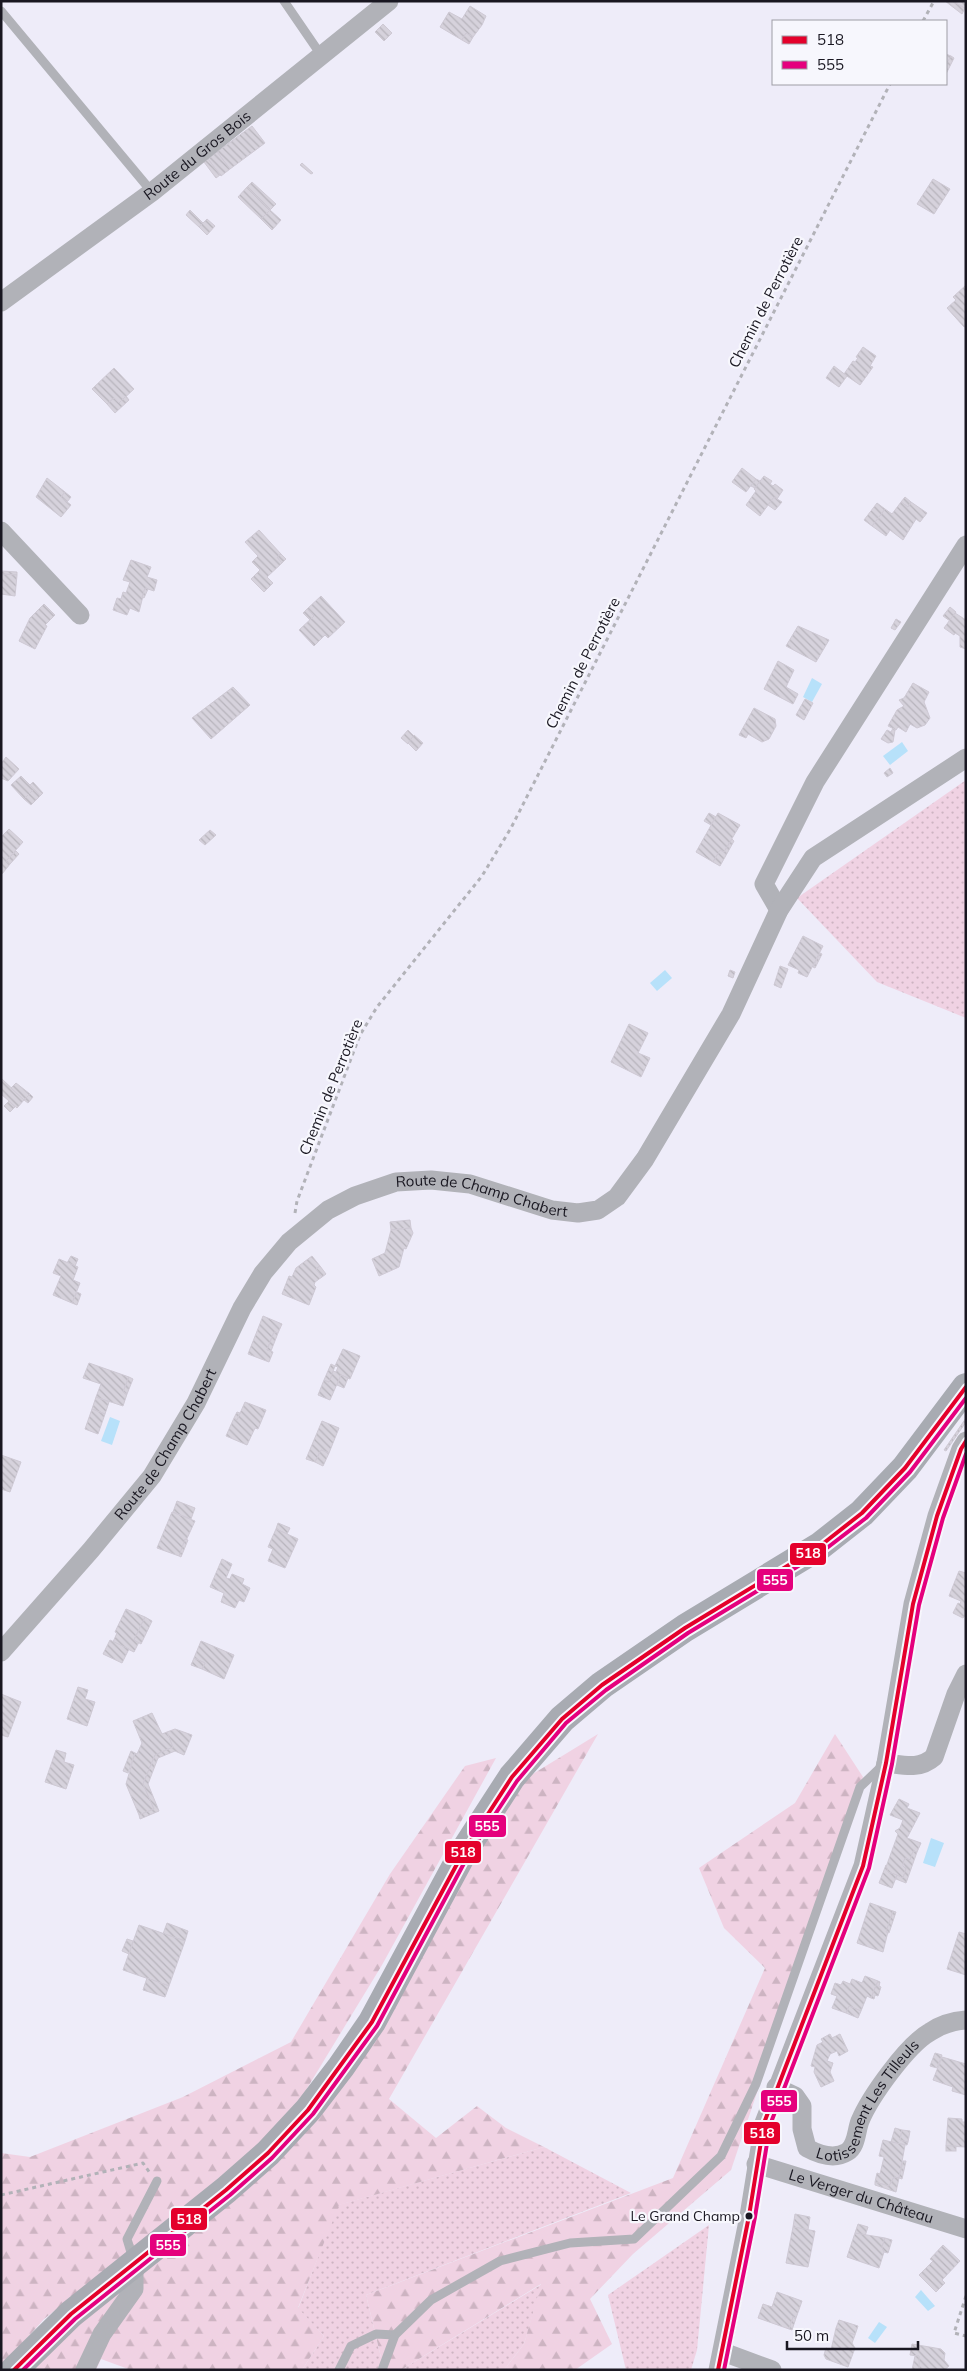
<svg xmlns="http://www.w3.org/2000/svg" width="967" height="2371" font-family="Mulish,sans-serif">
<style>
.grass{fill:url(#grass-dots)}
.forest{fill:url(#forest-firs)}
.water{fill:#b7e1fa}
.building{fill:url(#building-back-hatch);stroke:#cec9d4}
.lines{fill:none;stroke-linecap:round;stroke-linejoin:round}
.path{stroke:#b2b2b8;stroke-width:3;stroke-dasharray:4 4;stroke-linecap:butt}
.service{stroke:#b1b2b8;stroke-width:9}
.minor{stroke:#b1b2b8;stroke-width:19}
.primary{stroke:#a8abb2;stroke-width:28}
.bus-1-casing{stroke:#f7f7fd;stroke-width:8}
.bus-2-casing{stroke:#f7f7fd;stroke-width:8}
.bus-1{stroke:#e4002b;stroke-width:4}
.bus-2{stroke:#e5007d;stroke-width:4}
.bus-dot{fill:#191721;stroke:#f7f7fd;stroke-width:2}
.labels{text-anchor:middle;stroke-width:4.5;stroke-linejoin:round;paint-order:stroke}
.bus-label{font-size:14px;fill:#191721;stroke:#f7f7fd;text-anchor:end}
.street-label{font-size:15px;fill:#191721;stroke:#f7f7fd}
.line-badge{stroke:#f7f7fd;stroke-width:2}
.badge-label{font-size:14px;text-anchor:middle;font-weight:bold;fill:#fff}
</style>
<defs>
<pattern id="grass-dots" width="8" height="8" patternUnits="userSpaceOnUse" patternTransform="scale(1.25)"><rect width="8" height="8" fill="#f0d2e3"/><path d="M2 2h.1M6 6h.1" fill="none" stroke="#cdb4c2" stroke-width="1.8" stroke-linecap="round"/></pattern>
<pattern id="forest-firs" width="22" height="20" patternUnits="userSpaceOnUse" patternTransform="scale(1.25)"><rect width="22" height="20" fill="#f0d2e3"/><path d="M5 1l3.5 6h-7zM16 11l3.5 6h-7z" fill="#cdb4c2"/></pattern>
<pattern id="building-back-hatch" width="6" height="6" patternUnits="userSpaceOnUse" patternTransform="scale(1.25)"><rect width="6" height="6" fill="#d6d2dc"/><path d="M-1 5l2 2M0 0l6 6M5-1l2 2" fill="none" stroke="#b7b4bc"/></pattern>
</defs>
<rect width="100%" height="100%" fill="#eeecf9"/>
<!-- grass -->
<g class="grass">
<polygon points="966,780 966,1018 877,982 797,898"/>
<polygon points="544,2147 631,2193 366,2295 384,2370 302,2370 324,2336 298,2309 338,2205"/>
<polygon points="709,2225 697,2350 691,2370 626,2370 608,2295"/>
<polygon points="542,2284 524,2344 504,2370 401,2370"/>
</g>
<!-- forest -->
<g class="forest">
<polygon points="598,1734 389,2099 436,2138 477,2106 506,2128 544,2147 339,2205 298,2308 324,2336 302,2370 131,2370 101,2359 96,2370 26,2370 100,2299 260,2177 450,1899 523,1780"/>
<polygon points="835,1734 863,1777 731,2170 633,2254 590,2299 612,2344 575,2370 504,2370 524,2344 541,2284 401,2370 384,2370 366,2295 673,2178 765,1968 724,1928 699,1868 795,1803"/>
<polygon points="496,1758 382,1965 289,2118 170,2221 44,2319 1,2367 1,2153 30,2157 183,2097 291,2042 390,1874 465,1766"/>
</g>
<!-- water -->
<g class="water">
<polygon points="812,678 822,684 812,702 803,697"/>
<polygon points="902,742 908,751 890,765 883,756"/>
<polygon points="665,970 672,978 657,991 650,983"/>
<polygon points="110,1417 120,1421 112,1445 101,1441"/>
<polygon points="931,1838 944,1843 935,1867 923,1863"/>
<polygon points="921,2290 935,2306 928,2311 915,2297"/>
<polygon points="879,2322 887,2327 875,2343 868,2338"/>
</g>
<!-- building -->
<g class="building">
<polygon points="945,1 952,1 965,8 962,14"/>
<polygon points="952,1 966,1 966,7 965,8"/>
<polygon points="470,6 486,16 482,25 473,37 466,33 462,40 440,27 449,12 462,19"/>
<polygon points="383,24 392,33 384,41 375,32"/>
<polygon points="466,33 473,37 469,44 462,40"/>
<polygon points="946,54 951,56 946,65"/>
<polygon points="951,56 954,58 946,74 946,65"/>
<polygon points="252,126 265,143 230,169 217,152"/>
<polygon points="217,152 230,169 221,176 208,159"/>
<polygon points="208,159 220,175 216,178 204,162"/>
<polygon points="302,163 313,173 311,174 300,165"/>
<polygon points="933,179 950,189 934,214 917,204"/>
<polygon points="252,182 276,204 270,210 247,187"/>
<polygon points="247,187 270,210 261,219 238,197"/>
<polygon points="190,210 203,223 199,227 186,215"/>
<polygon points="270,210 281,220 272,230 261,219"/>
<polygon points="207,219 215,226 207,235 199,227"/>
<polygon points="966,285 966,326 964,327 947,308 956,300 953,297"/>
<polygon points="863,347 876,356 870,366 873,367 860,385 844,374 853,361 855,362 858,358 856,357"/>
<polygon points="834,366 847,376 839,387 826,378"/>
<polygon points="114,368 134,389 119,403 114,398 107,404 92,389"/>
<polygon points="126,396 129,400 115,413 107,404 114,398 119,403"/>
<polygon points="742,468 756,479 746,492 732,482"/>
<polygon points="764,476 772,481 770,484 773,486 775,484 783,490 777,499 774,497 760,516 746,505 756,491 754,489"/>
<polygon points="47,478 65,492 61,497 71,505 61,517 36,497"/>
<polygon points="756,479 760,481 755,488 751,486"/>
<polygon points="65,492 71,497 67,502 61,497"/>
<polygon points="774,497 782,502 775,510 768,505"/>
<polygon points="905,497 911,502 908,507 901,502"/>
<polygon points="901,502 908,507 911,502 927,513 920,522 916,519 903,540 890,530 886,536 872,526 885,509 892,514"/>
<polygon points="877,503 885,509 872,526 864,520"/>
<polygon points="259,530 281,554 277,557 282,563 267,577 273,583 264,592 251,579 260,570 252,562 258,556 245,542"/>
<polygon points="281,554 286,559 282,563 277,557"/>
<polygon points="131,560 151,567 147,577 157,580 154,591 145,588 139,612 130,608 127,615 113,610 117,598 121,599 123,592 126,593 130,582 123,580"/>
<polygon points="1,571 17,572 17,575 1,574"/>
<polygon points="1,574 17,575 15,596 1,594"/>
<polygon points="145,588 148,589 144,598 142,597"/>
<polygon points="321,596 345,622 328,638 325,635 314,646 299,630 314,616 307,609"/>
<polygon points="44,604 55,615 45,625 47,626 35,649 19,641 30,618"/>
<polygon points="950,607 956,612 950,621 943,616"/>
<polygon points="307,609 314,616 310,620 303,613"/>
<polygon points="955,613 966,620 966,649 960,647 960,636 955,633 954,635 944,628"/>
<polygon points="896,619 901,622 895,630 891,628"/>
<polygon points="798,626 829,640 816,662 786,646"/>
<polygon points="778,661 794,670 786,687 798,694 793,704 764,689"/>
<polygon points="913,683 929,692 924,702 930,718 925,725 917,728 910,724 906,732 898,727 896,730 888,726 897,710 904,706 899,700 904,698"/>
<polygon points="233,687 250,705 211,739 192,718"/>
<polygon points="805,699 813,703 804,720 796,715"/>
<polygon points="754,708 775,719 776,726 769,739 762,742 748,734 746,738 739,735"/>
<polygon points="893,728 895,730 893,742 888,743 881,739 887,730 891,732"/>
<polygon points="408,730 414,736 408,744 401,738"/>
<polygon points="414,735 423,743 416,751 408,743"/>
<polygon points="6,757 19,769 8,781 1,778 1,764"/>
<polygon points="890,768 893,773 887,777 884,773"/>
<polygon points="21,776 34,789 24,799 11,785"/>
<polygon points="33,782 43,793 40,796 30,785"/>
<polygon points="34,789 40,796 31,805 24,799"/>
<polygon points="709,813 716,817 711,825 704,821"/>
<polygon points="718,813 740,825 724,852 720,850 713,862 696,852"/>
<polygon points="9,829 23,842 6,861 10,864 2,874 1,837"/>
<polygon points="210,830 216,835 205,845 199,840"/>
<polygon points="732,839 734,841 720,866 713,862 720,850 724,852"/>
<polygon points="16,851 19,854 10,864 6,861"/>
<polygon points="803,936 823,946 807,977 798,973 799,970 788,965"/>
<polygon points="820,953 822,954 815,968 813,967"/>
<polygon points="780,966 788,969 781,988 774,985"/>
<polygon points="730,970 735,972 733,978 728,976"/>
<polygon points="629,1024 648,1033 638,1053 650,1058 641,1077 611,1062"/>
<polygon points="1,1078 24,1100 17,1108 1,1094"/>
<polygon points="16,1083 30,1094 24,1100 11,1088"/>
<polygon points="30,1094 33,1097 28,1103 24,1100"/>
<polygon points="9,1101 15,1107 10,1112 4,1106"/>
<polygon points="410,1220 411,1228 391,1230 390,1222"/>
<polygon points="411,1228 413,1233 406,1249 404,1248 399,1267 379,1276 372,1259 385,1253 391,1230"/>
<polygon points="71,1256 78,1259 75,1266 67,1263"/>
<polygon points="312,1256 320,1266 316,1269 322,1277 315,1282 314,1285 316,1287 309,1305 282,1294 289,1276 292,1277 296,1268"/>
<polygon points="59,1259 78,1267 73,1280 80,1283 72,1303 53,1295 61,1276 53,1273"/>
<polygon points="320,1266 326,1274 322,1277 316,1269"/>
<polygon points="77,1292 81,1294 77,1305 72,1303"/>
<polygon points="263,1316 282,1324 278,1333 274,1332 267,1350 273,1352 269,1362 248,1354"/>
<polygon points="274,1332 278,1333 271,1351 267,1350"/>
<polygon points="343,1349 360,1356 350,1379 341,1375 330,1400 318,1395 324,1380 329,1382 333,1371 336,1372 338,1367 335,1366"/>
<polygon points="89,1363 129,1377 123,1392 127,1394 123,1406 96,1397 101,1384 83,1378"/>
<polygon points="331,1364 335,1366 329,1382 324,1380"/>
<polygon points="341,1375 348,1378 344,1388 337,1385"/>
<polygon points="129,1377 133,1379 127,1394 123,1392"/>
<polygon points="96,1397 109,1402 105,1414 92,1409"/>
<polygon points="245,1402 266,1410 258,1429 255,1428 247,1445 226,1436 234,1418 237,1420"/>
<polygon points="92,1409 105,1414 98,1434 85,1429"/>
<polygon points="237,1412 240,1413 237,1420 234,1418"/>
<polygon points="966,1418 966,1422 946,1451 944,1450"/>
<polygon points="322,1421 339,1428 329,1453 321,1450 315,1462 306,1459"/>
<polygon points="321,1450 329,1453 323,1466 315,1462"/>
<polygon points="1,1455 21,1462 10,1492 1,1489"/>
<polygon points="177,1501 195,1508 191,1519 173,1512"/>
<polygon points="172,1512 195,1521 179,1556 157,1548"/>
<polygon points="278,1523 290,1528 287,1534 276,1529"/>
<polygon points="276,1529 298,1539 285,1568 268,1561 273,1549 268,1547"/>
<polygon points="185,1539 188,1540 181,1557 179,1556"/>
<polygon points="222,1559 232,1564 226,1578 230,1579 232,1574 244,1579 242,1584 250,1588 244,1602 239,1600 235,1608 221,1602 224,1593 210,1587"/>
<polygon points="959,1571 966,1573 966,1614 963,1618 953,1613 958,1603 960,1604 961,1601 949,1596"/>
<polygon points="126,1609 145,1617 134,1640 139,1642 134,1652 113,1642 117,1633 115,1632"/>
<polygon points="145,1617 152,1621 141,1644 134,1640"/>
<polygon points="110,1640 129,1649 122,1663 103,1654"/>
<polygon points="201,1641 234,1655 224,1679 202,1669 205,1663 194,1658"/>
<polygon points="194,1658 205,1663 202,1669 191,1665"/>
<polygon points="78,1687 88,1690 85,1699 95,1702 87,1726 67,1719"/>
<polygon points="1,1694 21,1702 8,1737 1,1735"/>
<polygon points="152,1713 162,1734 167,1732 173,1747 155,1755 143,1784 154,1809 139,1815 126,1784 135,1753 137,1754 142,1743 133,1721"/>
<polygon points="175,1729 192,1735 184,1755 175,1751 158,1758 148,1784 159,1811 140,1819 139,1815 154,1809 143,1784 155,1755 173,1747 167,1732"/>
<polygon points="56,1750 66,1753 64,1762 74,1765 66,1789 45,1782"/>
<polygon points="131,1751 135,1753 128,1773 123,1771"/>
<polygon points="899,1799 909,1804 907,1808 920,1813 907,1838 921,1843 917,1852 913,1851 910,1860 905,1858 903,1866 906,1869 903,1878 888,1872 886,1867 898,1834 895,1831 900,1828 903,1820 890,1815"/>
<polygon points="913,1851 917,1852 906,1883 896,1879 897,1875 903,1878 906,1869 903,1863 905,1858 910,1860"/>
<polygon points="886,1865 888,1872 897,1875 892,1888 879,1883"/>
<polygon points="870,1903 893,1911 883,1952 857,1943"/>
<polygon points="893,1911 896,1912 889,1933 886,1932"/>
<polygon points="167,1923 188,1931 185,1941 163,1934"/>
<polygon points="139,1925 185,1941 169,1986 123,1970"/>
<polygon points="959,1932 966,1934 966,1975 947,1969"/>
<polygon points="127,1939 133,1941 129,1954 122,1951"/>
<polygon points="865,1976 878,1981 871,1998 867,1996 861,2011 849,2006 846,2013 832,2008 837,1996 831,1994 835,1983 841,1985 843,1981 850,1984 852,1979 862,1983"/>
<polygon points="147,1978 169,1986 165,1997 143,1990"/>
<polygon points="878,1981 880,1982 879,1986 881,1987 878,1996 875,1995 874,1999 871,1998"/>
<polygon points="849,2006 861,2011 858,2018 846,2013"/>
<polygon points="830,2034 832,2038 840,2034 848,2051 839,2056 837,2051 830,2054 827,2061 833,2063 830,2072 834,2081 821,2087 814,2072 815,2067 811,2066 817,2045 823,2042 821,2039"/>
<polygon points="935,2053 942,2055 937,2068 930,2066"/>
<polygon points="942,2057 966,2064 966,2095 952,2091 953,2087 933,2080"/>
<polygon points="948,2118 962,2119 962,2122 966,2122 966,2147 946,2146"/>
<polygon points="895,2128 902,2130 900,2140 908,2142 907,2145 891,2142"/>
<polygon points="902,2130 910,2131 908,2142 900,2140"/>
<polygon points="883,2140 905,2145 899,2178 894,2177 889,2186 875,2182 877,2173 880,2174 884,2157 879,2156"/>
<rect x="946" y="2146" width="10" height="5"/>
<polygon points="903,2161 906,2161 902,2179 899,2178"/>
<polygon points="894,2177 899,2178 896,2192 875,2185 875,2182 889,2186"/>
<polygon points="795,2214 810,2217 808,2230 793,2227"/>
<polygon points="858,2224 868,2227 865,2236 855,2233"/>
<polygon points="793,2227 815,2231 808,2267 786,2263"/>
<polygon points="855,2233 885,2238 882,2247 884,2252 879,2268 847,2257"/>
<polygon points="885,2238 892,2240 888,2253 884,2252 882,2247"/>
<polygon points="943,2245 960,2261 942,2280 945,2283 936,2292 919,2275 933,2261 930,2259"/>
<polygon points="777,2292 802,2301 796,2318 793,2317 789,2329 758,2318 763,2304 772,2307"/>
<polygon points="793,2317 796,2318 792,2330 789,2329"/>
<polygon points="839,2320 858,2326 855,2335 836,2328"/>
<polygon points="836,2328 855,2335 852,2343 855,2348 848,2367 826,2359 824,2355 826,2348 831,2350"/>
<polygon points="912,2344 941,2349 945,2353 944,2360 949,2366 944,2370 919,2369 919,2356 910,2355"/>
<polygon points="915,2356 919,2356 919,2369 921,2370 912,2370"/>
</g>
<g class="lines">
<!-- path -->
<g class="path">
<polyline points="923,21 934,1"/>
<polyline points="295,1213 297,1201 360,1035 377,1007 482,876 511,828 890,84"/>
<polyline points="1,2195 143,2163 150,2173"/>
<polyline points="966,2296 954,2333 966,2336"/>
</g>
<!-- service -->
<g class="service">
<polyline points="284,1 321,55"/>
<polyline points="1,11 152,192"/>
<polyline points="133,2259 127,2239 157,2181"/>
<polyline points="339,2370 351,2346 376,2334 395,2335"/>
<polyline points="382,2370 395,2335 431,2300 500,2261 570,2243 634,2239 721,2156 756,2084 860,1787 882,1766"/>
</g>
<!-- minor -->
<g class="minor">
<path id="s1" d="M1,302L152,192L389,1"/>
<polyline points="1,531 80,615"/>
<polyline points="779,910 764,884 815,782 966,545"/>
<path id="s2" d="M1,1652L91,1550L152,1476L196,1403L242,1308L263,1273L289,1242L328,1210L355,1196L396,1182L431,1180L470,1184L552,1210L578,1213L598,1210L617,1197L645,1159L731,1014L779,910L813,858L966,758"/>
<path d="M886,1763C904,1765 919,1770 934,1757L956,1694L966,1674"/>
<path id="s3" d="M776,2087L795,2096L802,2106V2129L807,2148C818,2154 834,2160 847,2152C857,2146 856,2131 860,2121C870,2097 907,2045 930,2032C940,2025 953,2021 966,2020"/>
<path id="s4" d="M756,2164L966,2229"/>
<polyline points="723,2352 772,2370"/>
<polyline points="85,2370 102,2334 134,2289 134,2264"/>
<polyline points="718,2370 749,2216 764,2123 863,1866 886,1763 913,1604 937,1516 961,1449 966,1441"/>
</g>
<!-- primary -->
<polyline class="primary" points="14,2370 71,2314 226,2190 268,2153 308,2110 341,2067 372,2022 464,1851 512,1777 562,1719 602,1685 685,1628 820,1546 862,1513 905,1468 966,1387"/>
<defs>
<g id="bus-1">
<polyline points="14,2370 71,2314 226,2190 268,2153 308,2110 372,2022 464,1851 512,1777 562,1719 602,1685 685,1628 820,1546 862,1513 905,1468 966,1387"/>
<polyline points="718,2370 749,2216 764,2123 863,1866 886,1763 913,1604 937,1516 961,1449 966,1441"/>
</g>
<g id="bus-2">
<polyline points="23,2370 75,2319 230,2195 272,2158 313,2114 377,2026 469,1854 517,1781 566,1723 606,1690 688,1633 823,1551 866,1518 910,1472 966,1398"/>
<polyline points="724,2370 755,2217 770,2125 869,1868 892,1764 919,1605 943,1518 966,1454"/>
</g>
</defs>
<!-- bus-1 casing -->
<use href="#bus-1" class="bus-1-casing"/>
<!-- bus-2 casing -->
<use href="#bus-2" class="bus-2-casing"/>
<!-- bus-1 -->
<use href="#bus-1" class="bus-1"/>
<!-- bus-2 -->
<use href="#bus-2" class="bus-2"/>
</g>
<!-- markers -->
<circle class="bus-dot" cx="749" cy="2216" r="4.5"/>
<g class="labels">
<!-- bus labels -->
<g class="bus-label">
<text x="740" y="2221">Le Grand Champ</text>
</g>
<!-- street labels -->
<g class="street-label">
<text dy="5" stroke="none"><textPath href="#s1" startOffset="245">Route du Gros Bois</textPath></text>
<text transform="translate(766 302) rotate(-63)" y="5">Chemin de Perrotière</text>
<text transform="translate(583 663) rotate(-63)" y="5">Chemin de Perrotière</text>
<text transform="translate(331 1087) rotate(-68)" y="5">Chemin de Perrotière</text>
<text dy="5" stroke="none"><textPath href="#s2" startOffset="716">Route de Champ Chabert</textPath></text>
<text dy="5" stroke="none"><textPath href="#s2" startOffset="266">Route de Champ Chabert</textPath></text>
<text dy="5" stroke="none"><textPath href="#s3" startOffset="168">Lotissement Les Tilleuls</textPath></text>
<text dy="5" stroke="none"><textPath href="#s4" startOffset="110">Le Verger du Château</textPath></text>
</g>
</g>
<g class="line-badge">
<rect x="789" y="1542" width="38" height="24" rx="5" fill="#e4002b"/>
<rect x="756" y="1568" width="38" height="24" rx="5" fill="#e5007d"/>
<rect x="468" y="1814" width="39" height="24" rx="5" fill="#e5007d"/>
<rect x="444" y="1840" width="38" height="24" rx="5" fill="#e4002b"/>
<rect x="760" y="2089" width="38" height="24" rx="5" fill="#e5007d"/>
<rect x="743" y="2121" width="38" height="24" rx="5" fill="#e4002b"/>
<rect x="170" y="2207" width="38" height="24" rx="5" fill="#e4002b"/>
<rect x="149" y="2233" width="38" height="24" rx="5" fill="#e5007d"/>
</g>
<g class="badge-label">
<text x="808" y="1558">518</text>
<text x="775" y="1585">555</text>
<text x="487" y="1831">555</text>
<text x="463" y="1857">518</text>
<text x="779" y="2106">555</text>
<text x="762" y="2138">518</text>
<text x="189" y="2224">518</text>
<text x="168" y="2250">555</text>
</g>
<!-- border -->
<rect width="967" height="2371" fill="none" stroke="#191721" stroke-width="5"/>
<!-- legend -->
<rect x="772" y="20" width="175" height="65" fill="#f7f7fd" stroke="#9e9da5"/>
<rect x="782" y="36" width="25" height="8" fill="#e4002b" stroke="#9e9da5"/>
<text x="817" y="45" font-size="15" fill="#191721">518</text>
<rect x="782" y="61" width="25" height="8" fill="#e5007d" stroke="#9e9da5"/>
<text x="817" y="70" font-size="15" fill="#191721">555</text>
<!-- scale -->
<path d="M787 2341v8h131v-8" fill="none" stroke="#191721" stroke-width="2.5"/>
<text x="794" y="2341" font-size="15" fill="#191721" stroke="#f7f7fd" stroke-width="4" paint-order="stroke">50 m</text>
</svg>
